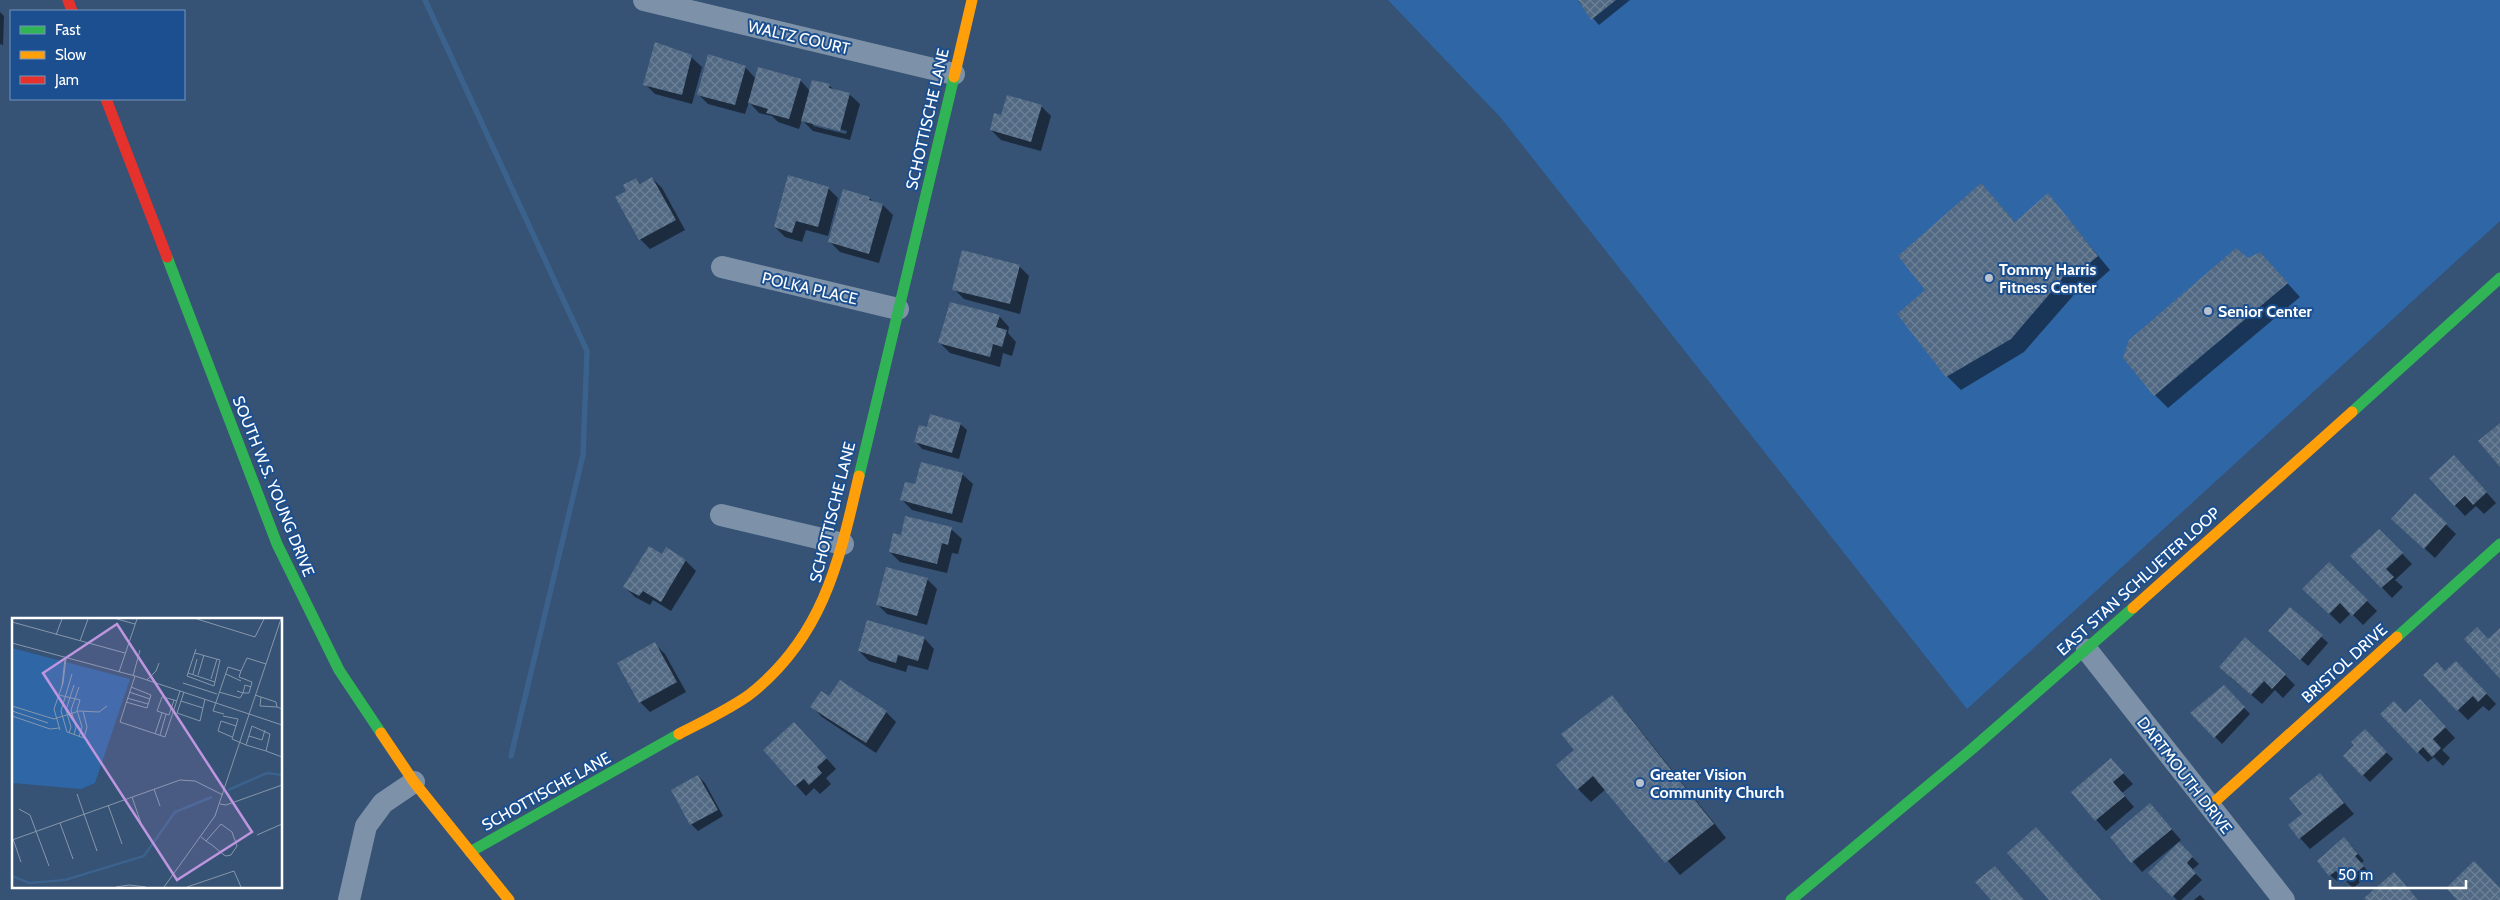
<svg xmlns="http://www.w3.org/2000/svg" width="2500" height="900" font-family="Cabin,sans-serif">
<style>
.green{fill:#2f66a5}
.shadow{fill:#0007;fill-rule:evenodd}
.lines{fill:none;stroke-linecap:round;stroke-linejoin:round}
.stream{stroke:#3b618d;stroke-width:5.5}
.building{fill:url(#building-cross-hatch)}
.street{stroke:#7d92a8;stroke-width:22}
.fast{stroke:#30b455;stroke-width:11}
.slow{stroke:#ff9f0a;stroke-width:11}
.jam{stroke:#e5322d;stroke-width:11}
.poi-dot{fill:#b9c2ce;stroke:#1b4f8f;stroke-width:2}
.labels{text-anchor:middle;stroke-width:4;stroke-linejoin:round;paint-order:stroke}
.street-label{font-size:16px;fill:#fff;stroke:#1b4f8f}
.poi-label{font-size:16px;font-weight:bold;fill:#fff;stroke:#1b4f8f;text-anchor:start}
.inset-river{fill:none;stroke:#3b618d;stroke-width:2.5}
.inset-road{fill:none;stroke:#8697ac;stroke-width:1}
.view{fill:#bd96df;fill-opacity:0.15;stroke:#bd96df;stroke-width:2.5}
.inset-edge{fill:none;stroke:#fff;stroke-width:2.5}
</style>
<defs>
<pattern id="building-cross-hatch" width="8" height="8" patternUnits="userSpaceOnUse" patternTransform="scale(1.25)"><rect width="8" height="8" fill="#526984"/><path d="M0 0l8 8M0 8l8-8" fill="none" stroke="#6c8096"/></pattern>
</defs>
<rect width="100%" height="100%" fill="#365274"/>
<!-- green -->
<polygon class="green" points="1388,0 2500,0 2500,221 1967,709 1501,118"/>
<!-- shadow -->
<g class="shadow">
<polygon points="1580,0 1630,0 1599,25 1578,1"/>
<polygon points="0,12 4,16 3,45 0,44"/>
<polygon points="691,57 702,67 692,104 655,94 645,84"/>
<path d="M745,67L756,79L800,80L810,91L829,85L834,90L849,94L860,104L850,140L813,131L802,120L799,129L778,122L772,116L759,113L749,102L745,114L708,104L698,94ZM813,123L847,131L846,134L813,126Z"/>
<polygon points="1041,106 1051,116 1041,151 1001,140 991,130 1002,117"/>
<polygon points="652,178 662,188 685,230 650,249 640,239 636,179 641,184"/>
<polygon points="1981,184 2016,223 2048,195 2110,270 2092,286 2082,282 2072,297 2024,352 1961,390 1947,376 1899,314 1926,290"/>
<polygon points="828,188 838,198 828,236 806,230 802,242 785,237 775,227"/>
<polygon points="869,198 874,202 883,205 893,215 879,263 840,252 830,242"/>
<polygon points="2248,259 2273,267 2300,297 2168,408 2155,395"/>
<polygon points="1019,266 1029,276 1020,314 964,299 954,289"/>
<polygon points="999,316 1009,327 1008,333 1016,342 1012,356 1003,353 1000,367 950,353 940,343"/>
<polygon points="960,424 967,430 959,459 922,449 916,442 927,429"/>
<polygon points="2464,467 2496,503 2484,514 2476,506 2465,516 2430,478"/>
<polygon points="962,474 973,484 962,523 912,510 902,500 916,486"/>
<polygon points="2415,495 2456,534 2435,558 2403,529"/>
<polygon points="951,529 962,539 958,554 952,553 947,573 900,562 890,552 902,537"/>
<polygon points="2389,540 2412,564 2395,580 2403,587 2392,598 2352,556"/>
<polygon points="667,549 686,561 696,571 671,611 653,600 650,605 635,597 625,587 662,556"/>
<polygon points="2329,563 2377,611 2363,625 2351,613 2340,624 2304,589"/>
<polygon points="927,579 937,589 927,625 887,614 877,604"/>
<polygon points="2291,608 2328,643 2308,666 2277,638"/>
<polygon points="924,638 934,649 928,670 908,665 906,672 869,661 859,651"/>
<polygon points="655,644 665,654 686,692 650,712 640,702"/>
<polygon points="2445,672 2466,672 2496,704 2489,711 2483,706 2468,720 2458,710"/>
<polygon points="2285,675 2295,685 2283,698 2275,690 2262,704 2230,677"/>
<polygon points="2224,687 2250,714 2222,744 2192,713"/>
<polygon points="1612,697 1625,711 1726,838 1680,875 1606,789 1591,802 1578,789 1576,750"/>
<polygon points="812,707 886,712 896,722 876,753 822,717"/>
<polygon points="2430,711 2455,738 2442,750 2450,758 2443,766 2434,757 2428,762 2418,752 2406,714"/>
<polygon points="2365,731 2393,759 2370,782 2344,756 2356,745"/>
<polygon points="804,733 836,769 826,778 831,784 820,794 814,788 806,796 764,750"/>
<polygon points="2111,760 2133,784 2122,793 2134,807 2106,831 2072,792"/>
<polygon points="2320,775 2354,814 2310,849 2289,826 2304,814"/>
<polygon points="698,776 705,783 723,816 698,831 691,824"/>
<polygon points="2150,805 2181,840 2142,872 2112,837"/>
<polygon points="2179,844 2199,864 2192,870 2202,880 2181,900 2177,900 2150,873"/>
<polygon points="2351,845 2364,861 2361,863 2370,874 2353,888 2342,877 2337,881 2330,875"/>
<polygon points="2200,895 2205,900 2194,900"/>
</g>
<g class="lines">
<!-- stream -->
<polyline class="stream" points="425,0 587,351 583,455 511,756"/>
</g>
<!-- building -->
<g class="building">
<polygon points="1578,0 1616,0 1591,20"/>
<polygon points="655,42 692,55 682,95 643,85"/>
<polygon points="708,54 746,66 735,105 697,95"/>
<polygon points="758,67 801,79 789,119 766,113 768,109 748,103"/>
<polygon points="812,80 830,84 829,88 850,93 840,131 801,121"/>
<polygon points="1007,95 1042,105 1031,142 990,130 994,113 1001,115"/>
<polygon points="788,175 829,187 818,227 796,221 792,233 774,227"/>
<polygon points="652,177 676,220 639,240 615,197 626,191 623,185 636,178 640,184"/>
<polygon points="1981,183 2015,222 2048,193 2098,256 2078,273 2068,269 2058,284 2011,339 1946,377 1897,314 1925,290 1898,256"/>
<polygon points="843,189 870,197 869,200 883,204 869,254 828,242"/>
<polygon points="2236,248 2248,258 2260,252 2288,283 2154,396 2123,358 2129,340"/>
<polygon points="962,250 1020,265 1010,304 952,290"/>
<polygon points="950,302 1000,315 996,327 1007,330 1002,347 993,344 990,357 938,343"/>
<polygon points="930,414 961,423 952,453 914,442 919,425 927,427"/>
<polygon points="2500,423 2500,467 2478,441"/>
<polygon points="2454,455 2487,492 2473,505 2465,496 2454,506 2429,478"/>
<polygon points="921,462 963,473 952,514 900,500 905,482 915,484"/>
<polygon points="2415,493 2447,523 2424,549 2391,519"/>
<polygon points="905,516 952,527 948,545 942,543 937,564 889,552 893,533 901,535"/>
<polygon points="2379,529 2403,553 2386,569 2394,577 2381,588 2350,556"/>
<polygon points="649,546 662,554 666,547 686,560 661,602 643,591 639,596 623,587"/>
<polygon points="2329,562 2368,600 2352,616 2340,603 2329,614 2302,589"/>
<polygon points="886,567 928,578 917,616 876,605"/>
<polygon points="2290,607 2323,635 2300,660 2268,631"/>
<polygon points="867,620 925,637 918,661 898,655 896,663 858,651"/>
<polygon points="2477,627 2488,639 2500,628 2500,679 2464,639"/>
<polygon points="2245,637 2286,674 2272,689 2264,681 2251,695 2219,667"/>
<polygon points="655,642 677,682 639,703 617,663"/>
<polygon points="2456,661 2487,693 2478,702 2473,696 2457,711 2423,675 2437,662 2445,671"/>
<polygon points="840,680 887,711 866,743 810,707 821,691 829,696"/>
<polygon points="2224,685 2245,707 2214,738 2190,713"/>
<polygon points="1612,695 1714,824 1665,863 1593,776 1577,790 1556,765 1574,750 1561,734"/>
<polygon points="2420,699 2446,727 2433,739 2441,748 2432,757 2423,747 2417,753 2380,714 2394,701 2405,713"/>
<polygon points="794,722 827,758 817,767 822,773 809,785 804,779 795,786 763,750"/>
<polygon points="2365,729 2387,752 2362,776 2343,756 2354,745 2351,742"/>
<polygon points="2111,758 2124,773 2113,782 2125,796 2095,821 2071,792"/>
<polygon points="2320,773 2344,803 2299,839 2288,825 2302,814 2289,798"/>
<polygon points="698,775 718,810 690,825 671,790"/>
<polygon points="2150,803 2172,829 2131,863 2110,837"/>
<polygon points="2036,827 2101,900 2049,900 2007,853"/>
<polygon points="2344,837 2358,854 2355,856 2364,866 2345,882 2336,871 2329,876 2317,861"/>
<polygon points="2179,842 2193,856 2187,863 2196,873 2172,897 2148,873"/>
<polygon points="2474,861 2500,888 2500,900 2457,900 2446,888"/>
<polygon points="1995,866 2024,900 1991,900 1975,882"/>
<polygon points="2394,872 2418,900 2366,900 2364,898"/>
</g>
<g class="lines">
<!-- street -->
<g class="street">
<polyline points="644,0 954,74"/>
<polyline points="722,267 898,309"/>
<polyline points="721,515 843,544"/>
<polyline points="2087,650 2284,900"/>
<polyline points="349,900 366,826 383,803 414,782"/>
</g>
<!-- fast -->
<g class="fast">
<polyline points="167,257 277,544 339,670 381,733"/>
<polyline points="2352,412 2500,278"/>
<polyline points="859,476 954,77"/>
<polyline points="2397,637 2500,544"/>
<polyline points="470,852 679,734"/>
<polyline points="1791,900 1972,749 2133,608"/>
</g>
<!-- slow -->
<g class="slow">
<polyline points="954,77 972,0"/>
<polyline points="2133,608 2352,412"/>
<polyline points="381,733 414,782 509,900"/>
<path d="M679,734C702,722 728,710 749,695C823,637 839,562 859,476"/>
<polyline points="2210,806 2397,637"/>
</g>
<!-- jam -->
<g class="jam">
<polyline points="68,0 72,11"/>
<polyline points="106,99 167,257"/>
</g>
</g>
<!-- markers -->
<g class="poi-dot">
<circle cx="1989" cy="278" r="5"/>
<circle cx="2208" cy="311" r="5"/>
<circle cx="1640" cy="783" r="5"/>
</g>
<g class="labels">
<!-- street labels -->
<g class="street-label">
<text transform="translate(799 37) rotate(13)" y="6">WALTZ COURT</text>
<text transform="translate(927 119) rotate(-77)" y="6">SCHOTTISCHE LANE</text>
<text transform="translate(810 288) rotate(13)" y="6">POLKA PLACE</text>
<text transform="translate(274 486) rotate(68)" y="6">SOUTH W.S. YOUNG DRIVE</text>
<text transform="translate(832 512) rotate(-76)" y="6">SCHOTTISCHE LANE</text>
<text transform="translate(2138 581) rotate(-42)" y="6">EAST STAN SCHLUETER LOOP</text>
<text transform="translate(2344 663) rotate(-42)" y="6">BRISTOL DRIVE</text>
<text transform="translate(2185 775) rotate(52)" y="6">DARTMOUTH DRIVE</text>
<text transform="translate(546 791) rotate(-29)" y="6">SCHOTTISCHE LANE</text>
</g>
<!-- poi labels -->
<g class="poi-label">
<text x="1999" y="275">Tommy Harris<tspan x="1999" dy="18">Fitness Center</tspan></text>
<text x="2218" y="317">Senior Center</text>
<text x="1650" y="780">Greater Vision<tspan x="1650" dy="18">Community Church</tspan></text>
</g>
</g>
<!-- overview -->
<g transform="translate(12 618)">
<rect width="270" height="270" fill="#365274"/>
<path d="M0,30L118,61L83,165L69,171L0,165Z" fill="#2f66a5"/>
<path class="inset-river" d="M216,172L255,155L270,157M0,258L17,265L53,262L132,238L163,194L200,179"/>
<path class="inset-road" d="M105,1L123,6M185,1L243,19L252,1M0,4L113,35M44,17L50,1M68,23L76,1M0,25L123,58L270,107M183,35L208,42L202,68L175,58L184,31M107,54L125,1M176,55L203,64M60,56L49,93L55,114L72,120L75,109L71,93M181,56L185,41M214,56L229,63M186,57L192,37M121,58L128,32M123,58L108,104L153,119L168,73M199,61L205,41M135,62L144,53L147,45M171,65L205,76M50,68L53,41M225,73L231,75L233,67L239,69M117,74L138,81M172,74L165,95L188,103L193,81M207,74L228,80L231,75H237L240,64L227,59L229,53M47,77L68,82L65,92L70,109L67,119M243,77L264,84L265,89L270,91M249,79L248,88L265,89M115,80L136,86M162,82L157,97L145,93L150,79H151L162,82L165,83M169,83L191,90M114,84L135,90L139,77L119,69M0,88L42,101L67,93L87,94L95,88M0,93L36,105M212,96L201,93L216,49L229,53L235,40L254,46M0,98L38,111L47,110M211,98L226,101L224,108M48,112L42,91L51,65L54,40M57,115L59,109L54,92L62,67M143,116L150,95M62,117L64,109L59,92L67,69M148,117L154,96M237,118L250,122L253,112M220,119L206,113L209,103L224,108L220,121L234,127L254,133L258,116L240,108L234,127M254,133L270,139M142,171L148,188M65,176L85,233M120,179L131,211M208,186L214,187L270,167M96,187L110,226M7,191L18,197L37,248M48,205L61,241M245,217L270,206M189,219L194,223L200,227L212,237L214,238L219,237L225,228L220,214L209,206L194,223M1,221L9,244M0,222L168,162L183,163L211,177M104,269L117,267L134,269M152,269L203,198L269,1M175,269L222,253L229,269"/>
<path class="view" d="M105,6L240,214L165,262L31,55Z"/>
<rect width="270" height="270" class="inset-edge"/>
</g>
<!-- legend -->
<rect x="10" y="10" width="175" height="90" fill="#1b4f8f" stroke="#7695bc"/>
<rect x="20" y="26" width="25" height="8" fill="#30b455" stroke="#7695bc"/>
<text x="55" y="35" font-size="15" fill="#ffffff">Fast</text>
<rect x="20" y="51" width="25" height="8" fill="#ff9f0a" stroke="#7695bc"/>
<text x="55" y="60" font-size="15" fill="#ffffff">Slow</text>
<rect x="20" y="76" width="25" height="8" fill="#e5322d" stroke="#7695bc"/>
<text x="55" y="85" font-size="15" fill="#ffffff">Jam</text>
<!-- scale -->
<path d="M2330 880v8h136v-8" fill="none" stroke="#ffffff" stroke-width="2.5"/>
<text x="2338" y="880" font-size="15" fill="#ffffff" stroke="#1b4f8f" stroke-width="4" paint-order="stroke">50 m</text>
</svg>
